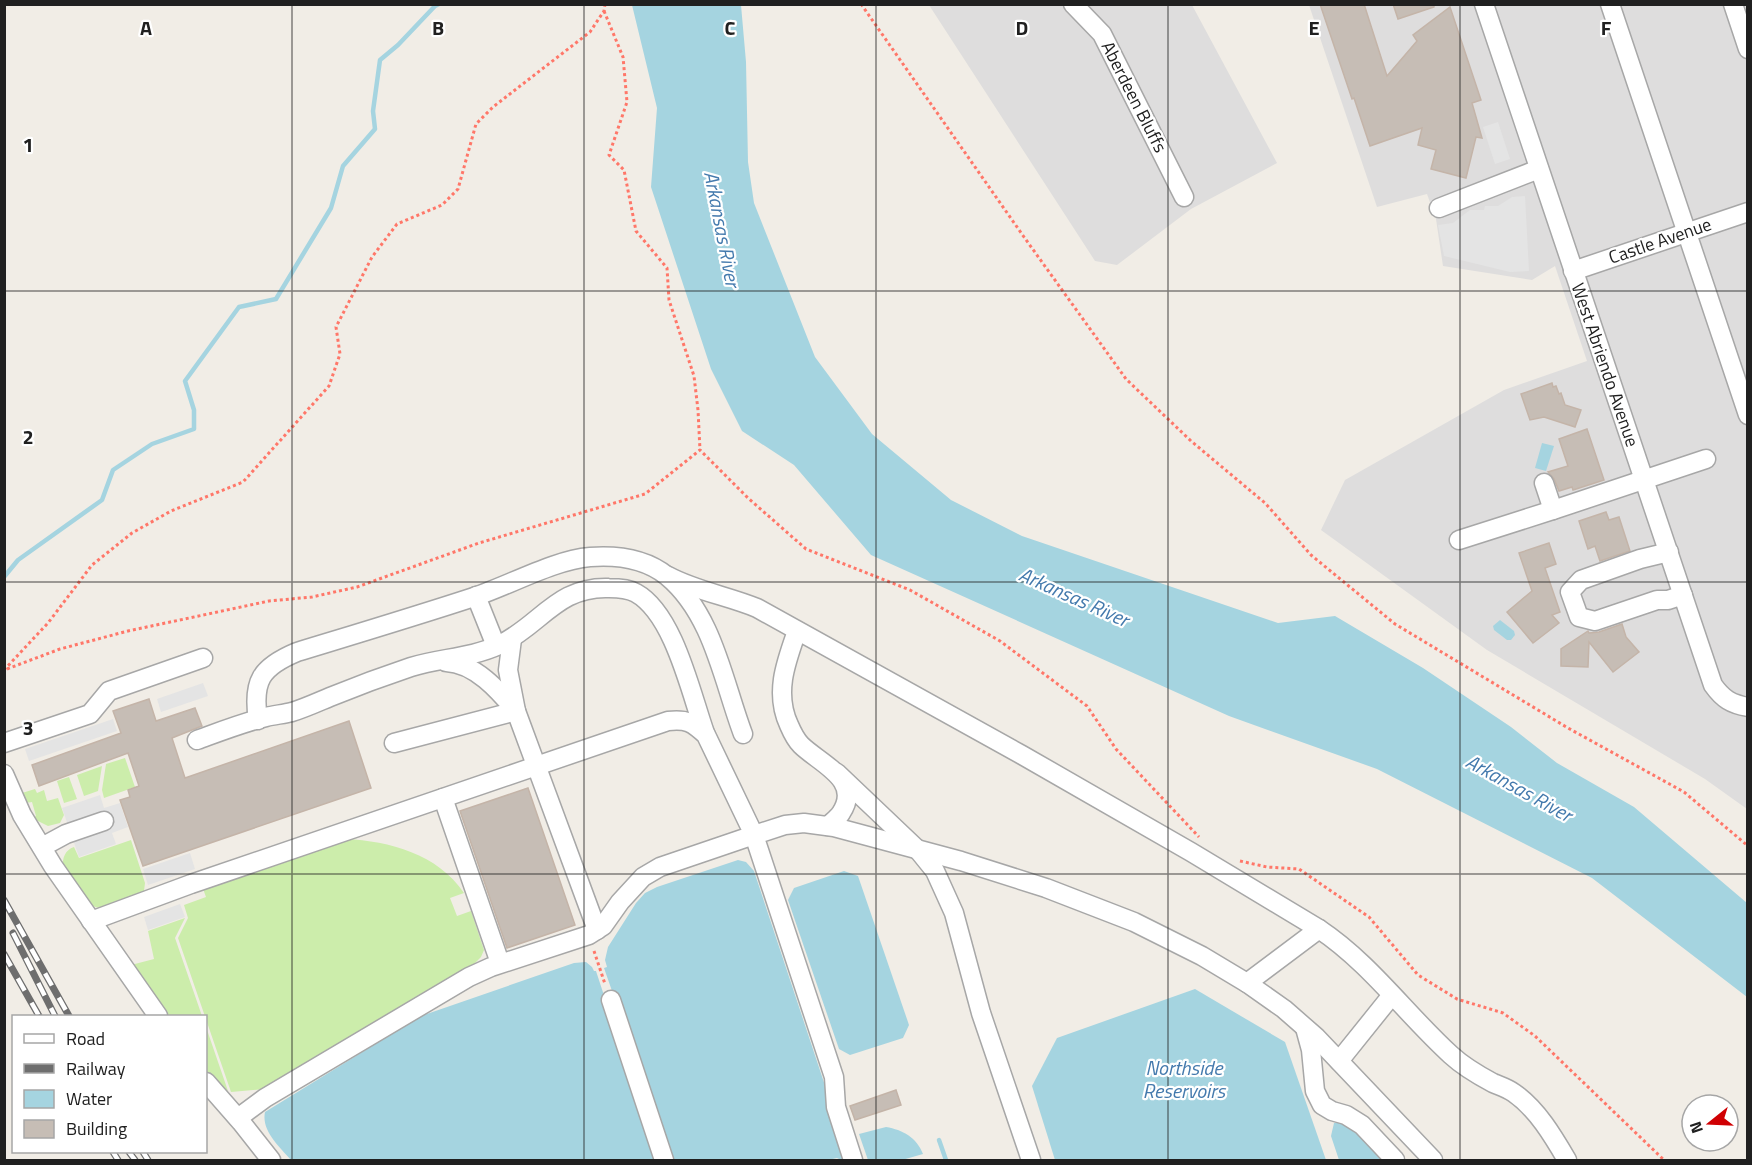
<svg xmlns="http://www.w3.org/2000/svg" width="1752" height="1165" font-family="'Titillium Web',sans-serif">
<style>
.residential{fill:#dedddd}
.grass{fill:#ccedab}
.parking{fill:#e4e4e4}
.water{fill:#a5d4e0}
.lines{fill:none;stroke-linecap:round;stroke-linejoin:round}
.stream{stroke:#a5d4e0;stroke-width:4.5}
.building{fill:#c6bdb5;stroke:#c4b4a8;stroke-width:1.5}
.minor-casing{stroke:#a7a7a7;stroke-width:21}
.path{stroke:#ff7769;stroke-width:3;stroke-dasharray:3 3;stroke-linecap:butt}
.minor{stroke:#fff;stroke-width:18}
.rail-casing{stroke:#6e6e6e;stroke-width:7}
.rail{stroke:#fff;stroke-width:4.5;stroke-dasharray:14;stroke-linecap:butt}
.grid{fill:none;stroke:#202020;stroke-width:1.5;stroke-opacity:0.55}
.labels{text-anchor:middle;stroke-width:4.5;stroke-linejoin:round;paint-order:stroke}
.street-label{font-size:18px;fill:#202020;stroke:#fff}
.water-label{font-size:20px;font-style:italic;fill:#447aad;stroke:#fff}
.grid-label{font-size:20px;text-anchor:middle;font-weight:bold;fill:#202020;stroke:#fff;stroke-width:4.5;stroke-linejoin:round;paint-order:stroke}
</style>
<rect width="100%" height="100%" fill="#f1ede6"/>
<!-- residential -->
<g class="residential">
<polygon points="929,5 1192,5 1277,163 1191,209 1117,265 1095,261"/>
<polygon points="1309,5 1747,5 1747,809 1705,779 1487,650 1321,530 1345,480 1504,390 1587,361 1555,266 1532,280 1443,266 1436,219 1427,194 1377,207"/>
</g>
<!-- grass -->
<g class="grass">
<polygon points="125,758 135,787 104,798 102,790 106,764"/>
<polygon points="102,766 98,791 84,796 77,775"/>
<polygon points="69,777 77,799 64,803 57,781"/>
<polygon points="35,789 37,793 44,790 47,801 58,798 64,815 60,823 48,826 32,818 36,816 32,802 26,803 22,793"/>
<path d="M346,839C389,841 438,854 464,893L450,898L457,916L471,911L484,950L481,957L474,964L264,1089L231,1092L178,938L188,918L184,905L206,897L202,886Z"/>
<path d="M131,840L145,883L144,891L99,908L89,905L63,868C62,858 65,850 74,847L79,858Z"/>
<polygon points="185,918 175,938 202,1016 166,1016 131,965 154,959 148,931"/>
<polygon points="206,1027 228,1091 206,1073"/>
</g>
<!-- parking -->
<g class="parking">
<polygon points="1498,122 1510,159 1495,164 1483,127"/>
<polygon points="1525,196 1529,271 1510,272 1444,256 1438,225 1453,223 1470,210 1484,210 1485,206 1498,206 1512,197"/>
<polygon points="203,683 208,696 161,712 157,699"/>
<polygon points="113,719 117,731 29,761 25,749"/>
<polygon points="100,795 104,808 120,803 128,827 112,833 116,844 79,857 62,808"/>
<polygon points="190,853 195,869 148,885 143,869"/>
<polygon points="180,904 185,917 148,930 144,917"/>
</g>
<!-- water -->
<g class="water">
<polygon points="632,5 741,5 746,62 748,162 754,203 815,357 872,434 951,500 1022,536 1278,623 1335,616 1423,668 1511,727 1557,763 1634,807 1747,903 1747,997 1592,878 1377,769 1229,716 871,555 794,465 742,431 711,369 651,187 657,108"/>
<polygon points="1542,443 1554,446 1546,471 1535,468"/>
<polygon points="1500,620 1514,631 1515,635 1511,640 1507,640 1494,630 1493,626"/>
<polygon points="738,860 746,862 754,871 849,1158 841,1160 837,1158 828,1160 671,1160 604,968 607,967 605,960 608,947 636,903 645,893 657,887"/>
<polygon points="844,871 858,876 909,1025 903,1038 850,1055 839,1049 788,900 794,888"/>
<path d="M586,962L592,967L594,971H596L658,1160H291C280,1147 261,1131 265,1112L421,1016L574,963Z"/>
<polygon points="1195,989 1285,1042 1326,1160 1055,1160 1032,1086 1057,1038"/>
<polygon points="1351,1121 1391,1160 1339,1160 1331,1136 1334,1123"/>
<path d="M886,1127C903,1130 916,1137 923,1154L902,1160H868L859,1134Z"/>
</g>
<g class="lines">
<!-- stream -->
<g class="stream">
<polyline points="4,577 18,560 102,500 113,470 152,444 194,429 194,410 185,381 239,307 276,299 331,208 343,166 375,129 373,111 380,60 398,45 435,6 439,4"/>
<polyline points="939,1140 946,1160"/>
</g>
</g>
<!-- building -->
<g class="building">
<polygon points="1320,4 1364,4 1387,76 1417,41 1413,35 1450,7 1481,100 1472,103 1482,138 1476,137 1466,178 1431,169 1436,150 1418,145 1422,128 1370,146 1354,98 1352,99"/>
<polygon points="1393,4 1434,4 1434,7 1398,19"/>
<polygon points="1552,383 1553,387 1556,386 1559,394 1561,393 1565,405 1581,410 1575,427 1544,417 1530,420 1521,394"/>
<polygon points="1587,429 1604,480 1573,490 1572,487 1559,491 1554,479 1548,472 1568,466 1559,439"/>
<polygon points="1606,512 1609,520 1619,517 1630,551 1600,561 1595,546 1588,549 1579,521"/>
<polygon points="1549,543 1556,564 1545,568 1560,612 1552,615 1559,623 1533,643 1507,612 1532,591 1519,553"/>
<polygon points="1622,624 1626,637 1639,652 1613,672 1589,642 1588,667 1561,666 1561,649 1588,631 1589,633 1599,632"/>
<polygon points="149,699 156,721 195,708 202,726 172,738 185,778 349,721 371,788 143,866 120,800 130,797 128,790 139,786 128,753 39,786 32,765 121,733 113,711"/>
<polygon points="528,788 575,925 507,948 460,811"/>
<polygon points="896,1090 901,1105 855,1120 850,1106"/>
</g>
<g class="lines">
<defs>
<g id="minor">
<polyline points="1073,4 1102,34 1184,197"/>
<path d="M1484,4L1713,685C1723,699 1731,704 1748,707"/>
<polyline points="1610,4 1748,415"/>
<polyline points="1733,4 1748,49"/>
<polyline points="1439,208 1539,169"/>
<polyline points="1573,271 1748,212"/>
<polyline points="1544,483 1553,510 1706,459"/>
<polyline points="1459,540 1553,510"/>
<polyline points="1669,552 1640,559 1581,580 1570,592 1579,617 1595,621 1657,600 1668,600 1683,595"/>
<path d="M668,576C696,591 728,596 757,608L1022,755L1191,852L1319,929C1370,963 1406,1014 1451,1055C1464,1067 1478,1075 1493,1083C1500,1086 1507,1088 1514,1093C1537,1109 1553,1136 1567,1160"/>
<polyline points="476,596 496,646"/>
<path d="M797,631C786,662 774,693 789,725C792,732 796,740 801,745C819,763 863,780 841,813C838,818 832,822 828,826"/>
<path d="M446,662C475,663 499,691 516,711L597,930"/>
<path d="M258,720C252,681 261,667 297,652C356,634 416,616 474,597C510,585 554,560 590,557C617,555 646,559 667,576C713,614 723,681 743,734"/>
<path d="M197,740C219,732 242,723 266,717C274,715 284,714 292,712C305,708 318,702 330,697C357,686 384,676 411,667C440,658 471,658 499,645C541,625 557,586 609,588C618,588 629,589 636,593C674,614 691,694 705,733"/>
<polyline points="4,743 90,714 109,691 203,658"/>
<polyline points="394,743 516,711 508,670 512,639"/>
<polyline points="837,773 918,850 935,871 954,913 981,1013 1031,1160"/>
<polyline points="4,774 22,815 53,866 158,1016"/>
<polyline points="443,798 500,963"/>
<polyline points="42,847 66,834 104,821"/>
<path d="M91,921L191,884L668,721C687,719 692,722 706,735L754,835L660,867L643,877L620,902L603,926L589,935L491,967L469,977L265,1098L238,1118"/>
<polyline points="1247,983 1319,929"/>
<polyline points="611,1000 664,1160"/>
<polyline points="1305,1028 1311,1050 1315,1091 1322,1105 1332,1111 1346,1115 1362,1125 1395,1160"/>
<polyline points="1339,1061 1392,995"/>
<polyline points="206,1082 241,1122 271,1160"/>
<polyline points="853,1160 836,1107 834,1077 754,835 785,825 804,823 834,827 961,861 1046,888 1134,922 1202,956 1247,983 1284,1009 1316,1037 1433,1160"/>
</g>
</defs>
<!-- minor casing -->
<use href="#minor" class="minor-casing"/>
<!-- path -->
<g class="path">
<polyline points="861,4 1024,237 1126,379 1191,441 1265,503 1311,555 1395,624 1568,728 1684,792 1748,846"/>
<polyline points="604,11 623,57 627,102 609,155 624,170 636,231 667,268 669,300 694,376 698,410 700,450"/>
<polyline points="7,669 60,649 128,631 269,601 312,597 357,587 479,543 645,494 700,450 748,498 806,549 910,590 1000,641 1087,706 1116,749 1199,837"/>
<polyline points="4,670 48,623 92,565 132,533 171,511 243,482 329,386 340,354 336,327 372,257 397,224 442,205 458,189 476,124 493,107 590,32 604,11 605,4"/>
<polyline points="1240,861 1267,867 1299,869 1369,917 1418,975 1457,999 1503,1013 1535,1036 1664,1160"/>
<polyline points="594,951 605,984"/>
</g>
<!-- minor -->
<use href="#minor" class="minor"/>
<defs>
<g id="rail">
<polyline points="4,900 69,1016"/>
<polyline points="13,933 55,1016"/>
<polyline points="4,954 39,1016"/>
<polyline points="113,1152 118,1160"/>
<polyline points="129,1152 135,1160"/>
<polyline points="143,1152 148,1160"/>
</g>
</defs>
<!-- rail casing -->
<use href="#rail" class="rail-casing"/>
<!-- rail -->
<use href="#rail" class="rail"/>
</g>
<!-- grid -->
<path class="grid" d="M292,4V1160M584,4V1160M876,4V1160M1168,4V1160M1460,4V1160M4,291H1748M4,582H1748M4,874H1748"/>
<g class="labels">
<!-- street labels -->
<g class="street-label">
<text transform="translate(1134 97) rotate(63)" y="6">Aberdeen Bluffs</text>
<text transform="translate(1660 241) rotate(-19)" y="6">Castle Avenue</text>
<text transform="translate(1605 365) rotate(71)" y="6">West Abriendo Avenue</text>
</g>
<!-- water labels -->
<g class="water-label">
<text transform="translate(722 229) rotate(79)" y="7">Arkansas River</text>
<text transform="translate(1074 597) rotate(24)" y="7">Arkansas River</text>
<text transform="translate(1519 788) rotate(29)" y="7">Arkansas River</text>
<text x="1184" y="1075">Northside<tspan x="1184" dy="23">Reservoirs</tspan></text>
</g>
</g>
<g class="grid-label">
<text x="146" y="35">A</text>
<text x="438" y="35">B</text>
<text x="730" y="35">C</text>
<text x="1022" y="35">D</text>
<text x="1314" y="35">E</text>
<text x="1606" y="35">F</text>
<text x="28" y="152">1</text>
<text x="28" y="444">2</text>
<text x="28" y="735">3</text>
</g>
<!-- border -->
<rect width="1752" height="1165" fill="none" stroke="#202020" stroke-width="12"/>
<!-- legend -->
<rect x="12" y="1015" width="195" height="138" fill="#ffffff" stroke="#a6a6a6" stroke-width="1.5"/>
<rect x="24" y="1034" width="30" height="9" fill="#ffffff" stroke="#a6a6a6" stroke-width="1.5"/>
<text x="66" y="1045" font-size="18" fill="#202020">Road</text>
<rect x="24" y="1064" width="30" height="9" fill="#6e6e6e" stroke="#a6a6a6" stroke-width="1.5"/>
<text x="66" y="1075" font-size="18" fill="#202020">Railway</text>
<rect x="24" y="1090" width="30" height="18" fill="#a5d4e0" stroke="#a6a6a6" stroke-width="1.5"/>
<text x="66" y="1105" font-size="18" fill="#202020">Water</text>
<rect x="24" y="1120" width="30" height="18" fill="#c6bdb5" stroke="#a6a6a6" stroke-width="1.5"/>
<text x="66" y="1135" font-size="18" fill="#202020">Building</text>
<!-- north arrow -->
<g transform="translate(1710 1123) rotate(252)"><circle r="28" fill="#ffffff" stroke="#a6a6a6" stroke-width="1.5"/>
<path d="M0-4.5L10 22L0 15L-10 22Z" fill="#d00003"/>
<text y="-9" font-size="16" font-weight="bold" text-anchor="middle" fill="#202020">N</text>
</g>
</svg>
